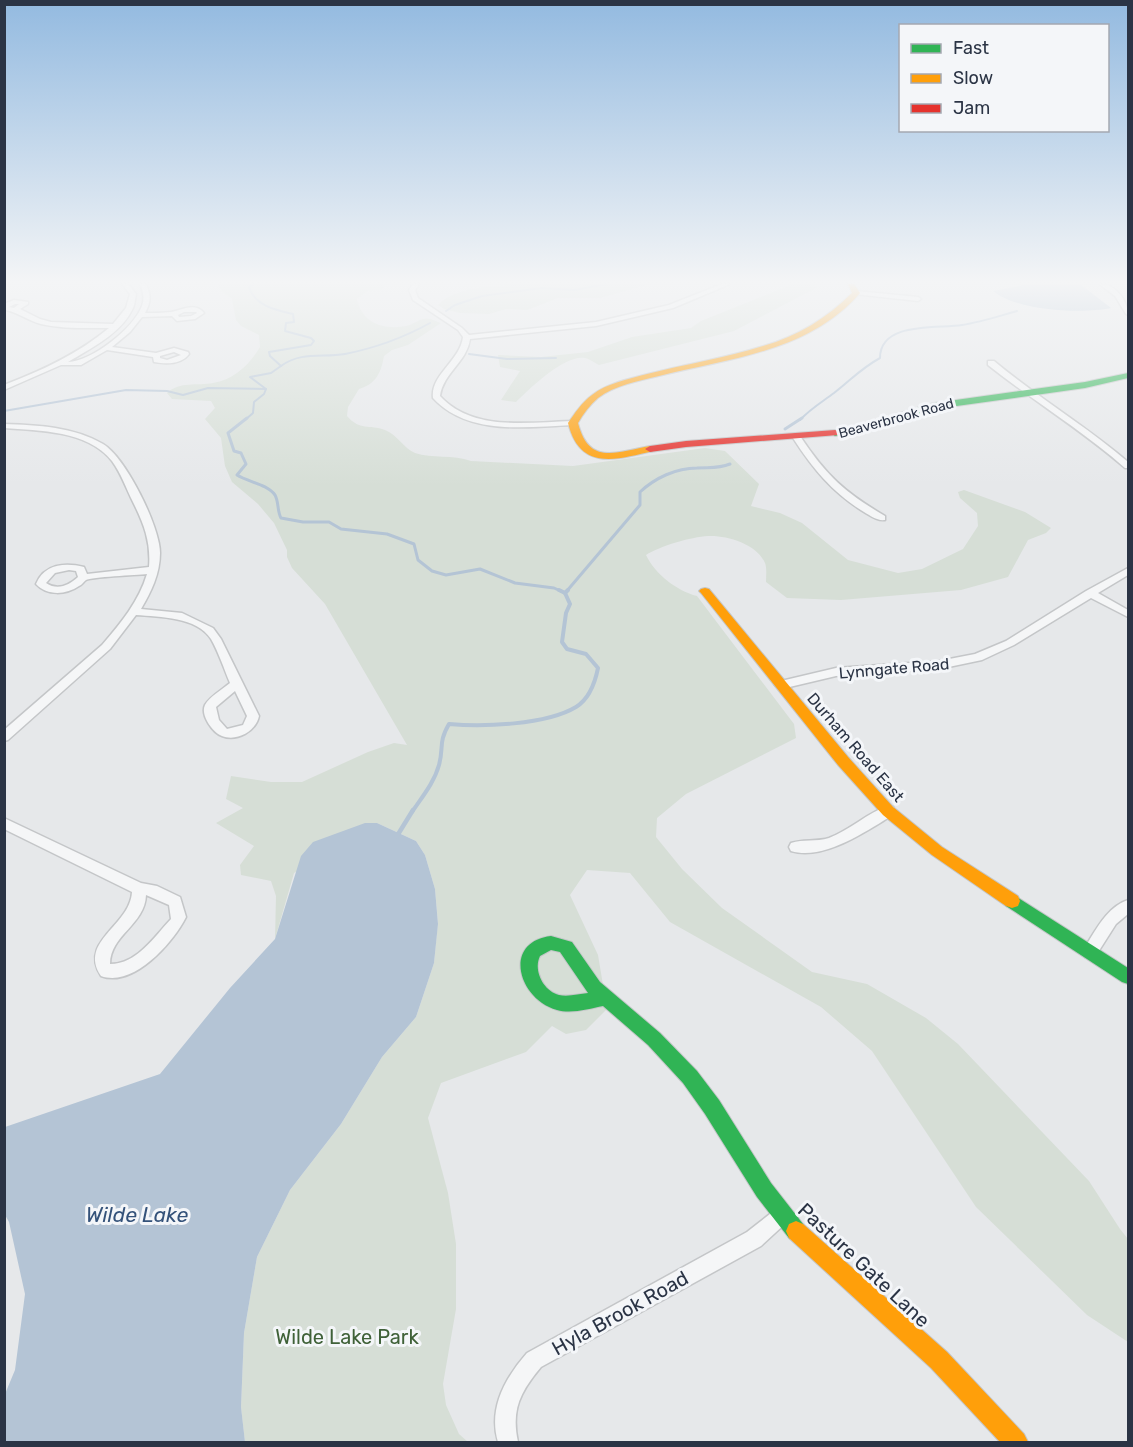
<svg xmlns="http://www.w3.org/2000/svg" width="1133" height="1447" font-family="Rubik,sans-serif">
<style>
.green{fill:#d6ded6}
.water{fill:#b4c4d5}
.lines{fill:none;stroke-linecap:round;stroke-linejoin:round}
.stream-far3{stroke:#b4c4d5;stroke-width:2}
.stream-far2{stroke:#b4c4d5;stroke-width:3}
.stream-far1{stroke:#b4c4d5;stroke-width:4}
.stream{stroke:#b4c4d5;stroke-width:4.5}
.street-casing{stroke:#c4c6c8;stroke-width:3}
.fast-casing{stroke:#c4c6c8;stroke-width:2}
.slow-casing{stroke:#c4c6c8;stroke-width:2}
.jam-casing{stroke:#c4c6c8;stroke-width:2}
.street{fill:#f5f6f7;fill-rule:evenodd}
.fast{fill:#30b455;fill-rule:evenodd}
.slow{fill:#ff9f0a;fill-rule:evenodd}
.jam{fill:#e5322d;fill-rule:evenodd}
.labels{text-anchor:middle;stroke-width:6;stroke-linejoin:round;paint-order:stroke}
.far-street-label{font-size:14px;fill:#2b3445;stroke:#f4f6f9}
.street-label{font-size:16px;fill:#2b3445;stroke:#f4f6f9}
.near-street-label{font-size:20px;fill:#2b3445;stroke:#f4f6f9}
.near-park-label{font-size:20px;fill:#3f6138;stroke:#f4f6f9}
.near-water-label{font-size:21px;font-style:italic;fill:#34527a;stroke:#f4f6f9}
</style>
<rect width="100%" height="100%" fill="#e6e8ea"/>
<!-- green -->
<g class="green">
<path d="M217,284H383L386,286L383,289L367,291L357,299C362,325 387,331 410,325C414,323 419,320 423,319C430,317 435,321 441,323L408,345L392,350L384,356C381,373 376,384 359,389L348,407L347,416C360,431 369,424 385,430C398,435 403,448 415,453C432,459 453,454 471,461L573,466L705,448L725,451L759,484L751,506L780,513L802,523L848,560L898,573L922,569L963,549L978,526L977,513L960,498L958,492L964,490L1025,512L1051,528L1046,533L1028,540L1008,577L961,590L841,600L787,598L766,582C766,576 767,568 765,563C757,544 727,535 708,536C691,537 660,546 646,555C655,574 677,591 697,596L794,724L796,738L686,794L657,818L656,837L682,869L722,908L812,972L867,984L926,1018L958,1044L1089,1181L1120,1229L1128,1239V1342L1087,1315L976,1207L872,1051L821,1007L670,922L630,873L587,870L570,895L598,955L607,1009L586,1030L566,1034L552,1026L526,1052L441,1083L428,1118L448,1193L456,1244V1309L443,1384L446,1405L459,1434L468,1442H245L241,1407L244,1333L257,1257L290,1190L341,1124L382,1057L416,1017L434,963L438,923L435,889L425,855L416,841L377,823L294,873L275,939L276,896L271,881L241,875L240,865L254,846L216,823L243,808L226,799L231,776L271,782H302L368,752L394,743L407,745L325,604L292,568L287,557V550L274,523L258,504L232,482L225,466L221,438L205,419L215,408L211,401L172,399L167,393C180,381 197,386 213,383C234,380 250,364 260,347L259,335L241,326L236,320L232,299L222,291Z"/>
<path d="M527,284H649L600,298H558L527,310L506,309L489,314L460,313L444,309L438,305C458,284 500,287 527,284Z"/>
<path d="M793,284H809L818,287L734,331L599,365C595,363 590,359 585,358C565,354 529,389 516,402L501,400L520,371L500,367L498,355L541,357L588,352L632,337L691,328L701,321Z"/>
</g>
<!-- water -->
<g class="water">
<path d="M1029,284H1080L1111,308C1082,314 1017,311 993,291Z"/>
<polygon points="365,823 377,823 416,841 425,855 435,889 438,924 434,963 416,1017 382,1057 341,1124 290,1190 257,1257 244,1333 241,1407 245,1442 5,1442 5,1394 15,1370 25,1294 9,1222 5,1215 5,1127 160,1074 230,988 275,939 301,856 313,842"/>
</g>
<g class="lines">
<!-- stream-far3 -->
<g class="stream-far3">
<polyline points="446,311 455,305 482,296 542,288 574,290 607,284"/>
<polyline points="469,354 507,359 556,358"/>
<path d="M281,366C301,351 323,358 345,354C375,348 403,338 430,323"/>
<polyline points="4,411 126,390 167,391 183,395 208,388 266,389"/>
<path d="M245,420L253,413L254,402L264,394L266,389L250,377L271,373L281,366L270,356L269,352L311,345L314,341L311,338L285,331L286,323L294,322L293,314C276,310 255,306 249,287L254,284"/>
<path d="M800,420C810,409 822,402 834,393C851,380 860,369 880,358C880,321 938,329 962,325C981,322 999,316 1017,311"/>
</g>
<!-- stream-far2 -->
<g class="stream-far2">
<path d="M247,418L228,433L234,451L241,453L246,464L237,475C248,482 267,484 275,495C279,502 277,511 281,518L303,522H329L341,529L387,534L414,544L418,560L432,571L446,575L480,569L515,583L554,588L563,592"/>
<polyline points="785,429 802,418"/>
<path d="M566,592L640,505V492C655,478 676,468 697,468C709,467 718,469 730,464"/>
</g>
<!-- stream-far1 -->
<g class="stream-far1">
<polyline points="565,593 568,590"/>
<path d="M412,812C422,797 434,783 439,765C444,747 438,743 449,724C483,727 546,725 576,707C589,699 595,683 598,668L586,654L567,649L562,642L566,613L570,604L565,593L559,590"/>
</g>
<!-- stream -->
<polyline class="stream" points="397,836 413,810"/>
<defs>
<g id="street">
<path d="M122,284H128L136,294C135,298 135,304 133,308C122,333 90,349 68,362C92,361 133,329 142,306C145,298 143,291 140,284H146C151,295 151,302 145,313C153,313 162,313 171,312C182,310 195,302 204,313L195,319L177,321L172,316L142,317L130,332L112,347L156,353L174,348L188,352L189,354C181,365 166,364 154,362L153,357L107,350L81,365H61L4,390V385C41,371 78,354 109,328C87,328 63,329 41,324C29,321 19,313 6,310L4,304L14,300L28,302V304L20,309L40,319L51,322L113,324L126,308L130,294ZM15,304H19L14,308L9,307ZM184,312H196L197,313L191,316L179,317L178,315ZM174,352L181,355L167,360L160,358V356Z"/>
<path d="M413,284H419L415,290L418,298L462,328L469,335L596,322L669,305L722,284H730L673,308L596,326L470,339C467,362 443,373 440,396C473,432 529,422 573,421L577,423L573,425C526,427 468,436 433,398C430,375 460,361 463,337L458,330L413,300L409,290Z"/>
<path d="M1099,284C1114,283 1128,300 1128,315L1126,314L1115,296Z"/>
<polygon points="856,291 918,297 921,299 918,301 854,294 853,293"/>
<path d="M988,361H994C1037,397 1086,426 1128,462V468H1125C1082,430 1033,401 988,365Z"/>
<path d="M4,424C38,425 74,427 103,444C126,458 160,527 160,553C160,574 151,592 141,609L182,613L213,628L221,639L259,716C256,731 237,742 222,736C213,733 200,715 205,705C209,697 223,689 230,683C224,669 219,653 211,639C197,617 160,617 136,615L110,649L8,740L4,741V730L102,645C121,623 139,601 147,574C137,575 91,577 86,580C83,582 82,585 79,586C66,595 47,596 36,584C44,564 65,562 84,567L87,574L149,567C151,542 144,524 133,502C126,488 121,473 112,461C87,430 40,431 4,428ZM69,570L76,571L78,577C69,585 58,591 46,583L55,573ZM235,691L247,716L243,725L227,729L219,720L216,707Z"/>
<path d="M794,436H800C826,475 844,492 885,516V520C877,521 871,516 864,512C833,493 813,469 793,438Z"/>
<polygon points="1128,568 1128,575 1098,593 1128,610 1128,617 1091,598 1014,645 982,660 939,669 836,676 781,689 775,685 781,681 836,668 939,661 975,654 1006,641 1086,591"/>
<path d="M888,806L893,807L895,811L893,815C866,831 824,861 791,851L789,847L791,843C803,839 816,842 829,838C850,830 867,813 888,806Z"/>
<path d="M4,818L141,883L157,886L180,897L186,917C173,943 133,988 101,976C78,941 130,926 132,892L4,829ZM146,895L169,905L171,919C154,937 137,964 110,964C110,935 145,925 146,895Z"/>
<path d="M1128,900V914L1116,924L1095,957L1090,958L1085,957L1083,952L1085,947C1096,930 1107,907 1128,900Z"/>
<path d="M781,1207L787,1210L790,1216L787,1222L761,1246L541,1367C520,1392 511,1410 518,1442H498C488,1409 505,1378 527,1353L747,1232L775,1210Z"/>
</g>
<g id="fast">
<polygon points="1128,373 1128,378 1085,388 935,409 852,434 835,436 830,433 934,403 1085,382"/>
<polygon points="1012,894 1128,968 1128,984 1122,982 1006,906 1004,901 1006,896"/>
<path d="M551,936L572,942L600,982L660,1033L697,1071L719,1100L771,1183L803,1224L806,1231L803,1238L796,1241L789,1238L757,1197L705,1114L683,1083L648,1045L603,1006C589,1009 571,1014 557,1010C518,999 502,942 551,936ZM551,950L560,952L588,993C579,994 568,997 559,995C543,991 533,970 540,956Z"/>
</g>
<g id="slow">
<path d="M848,284H854L860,293C809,352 730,358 659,376C639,381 615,385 598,398C590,405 583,414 578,423C589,466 616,452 650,446L655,449L653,451C615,460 580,471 568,423C575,413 582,402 592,395C607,383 629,379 647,374C686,364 725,358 763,346C798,336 827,318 852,293Z"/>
<polygon points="705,588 709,589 848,757 893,807 942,847 1018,896 1020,901 1018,906 1012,908 1006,906 932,855 883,815 838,765 701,593 699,591 701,589"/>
<polygon points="796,1221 803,1224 947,1352 1024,1434 1028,1442 1000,1442 931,1368 789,1238 786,1231 789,1224"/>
</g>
<polygon id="jam" points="835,430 838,431 838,435 686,447 650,452 645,449 650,446 686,441"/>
</defs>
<!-- street casing -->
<use href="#street" class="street-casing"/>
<!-- fast casing -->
<use href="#fast" class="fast-casing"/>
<!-- slow casing -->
<use href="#slow" class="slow-casing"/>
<!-- jam casing -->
<use href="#jam" class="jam-casing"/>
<!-- street -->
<use href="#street" class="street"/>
<!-- fast -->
<use href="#fast" class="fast"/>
<!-- slow -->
<use href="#slow" class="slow"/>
<!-- jam -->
<use href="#jam" class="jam"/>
</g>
<!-- sky -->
<linearGradient id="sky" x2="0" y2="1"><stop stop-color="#93bae0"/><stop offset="0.58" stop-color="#f4f5f6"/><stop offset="1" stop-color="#f4f5f6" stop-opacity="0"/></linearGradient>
<rect width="1133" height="486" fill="url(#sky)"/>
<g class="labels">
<!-- far-street labels -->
<g class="far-street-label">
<text transform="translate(896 418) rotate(-15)" y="5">Beaverbrook Road</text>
</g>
<!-- street labels -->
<g class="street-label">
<text transform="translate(894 668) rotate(-5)" y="6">Lynngate Road</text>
<text transform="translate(856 747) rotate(49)" y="6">Durham Road East</text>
</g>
<!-- near-street labels -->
<g class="near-street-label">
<text transform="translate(864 1265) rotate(43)" y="7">Pasture Gate Lane</text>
<text transform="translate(620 1313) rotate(-29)" y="7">Hyla Brook Road</text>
</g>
<!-- near-park labels -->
<g class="near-park-label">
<text x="347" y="1344">Wilde Lake Park</text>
</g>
<!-- near-water labels -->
<g class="near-water-label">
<text x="137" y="1222">Wilde Lake</text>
</g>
</g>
<!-- border -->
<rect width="1133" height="1447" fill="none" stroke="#2b3445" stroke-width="12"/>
<!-- legend -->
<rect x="899" y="24" width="210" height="108" fill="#f4f6f9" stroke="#a4a8b1" stroke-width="1.5"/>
<rect x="911" y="44" width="30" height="9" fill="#30b455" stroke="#a4a8b1" stroke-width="1.5"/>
<text x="953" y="54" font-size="18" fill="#2b3445">Fast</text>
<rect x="911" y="74" width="30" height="9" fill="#ff9f0a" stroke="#a4a8b1" stroke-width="1.5"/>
<text x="953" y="84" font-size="18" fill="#2b3445">Slow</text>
<rect x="911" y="104" width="30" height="9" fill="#e5322d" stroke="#a4a8b1" stroke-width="1.5"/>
<text x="953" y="114" font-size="18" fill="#2b3445">Jam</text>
</svg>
